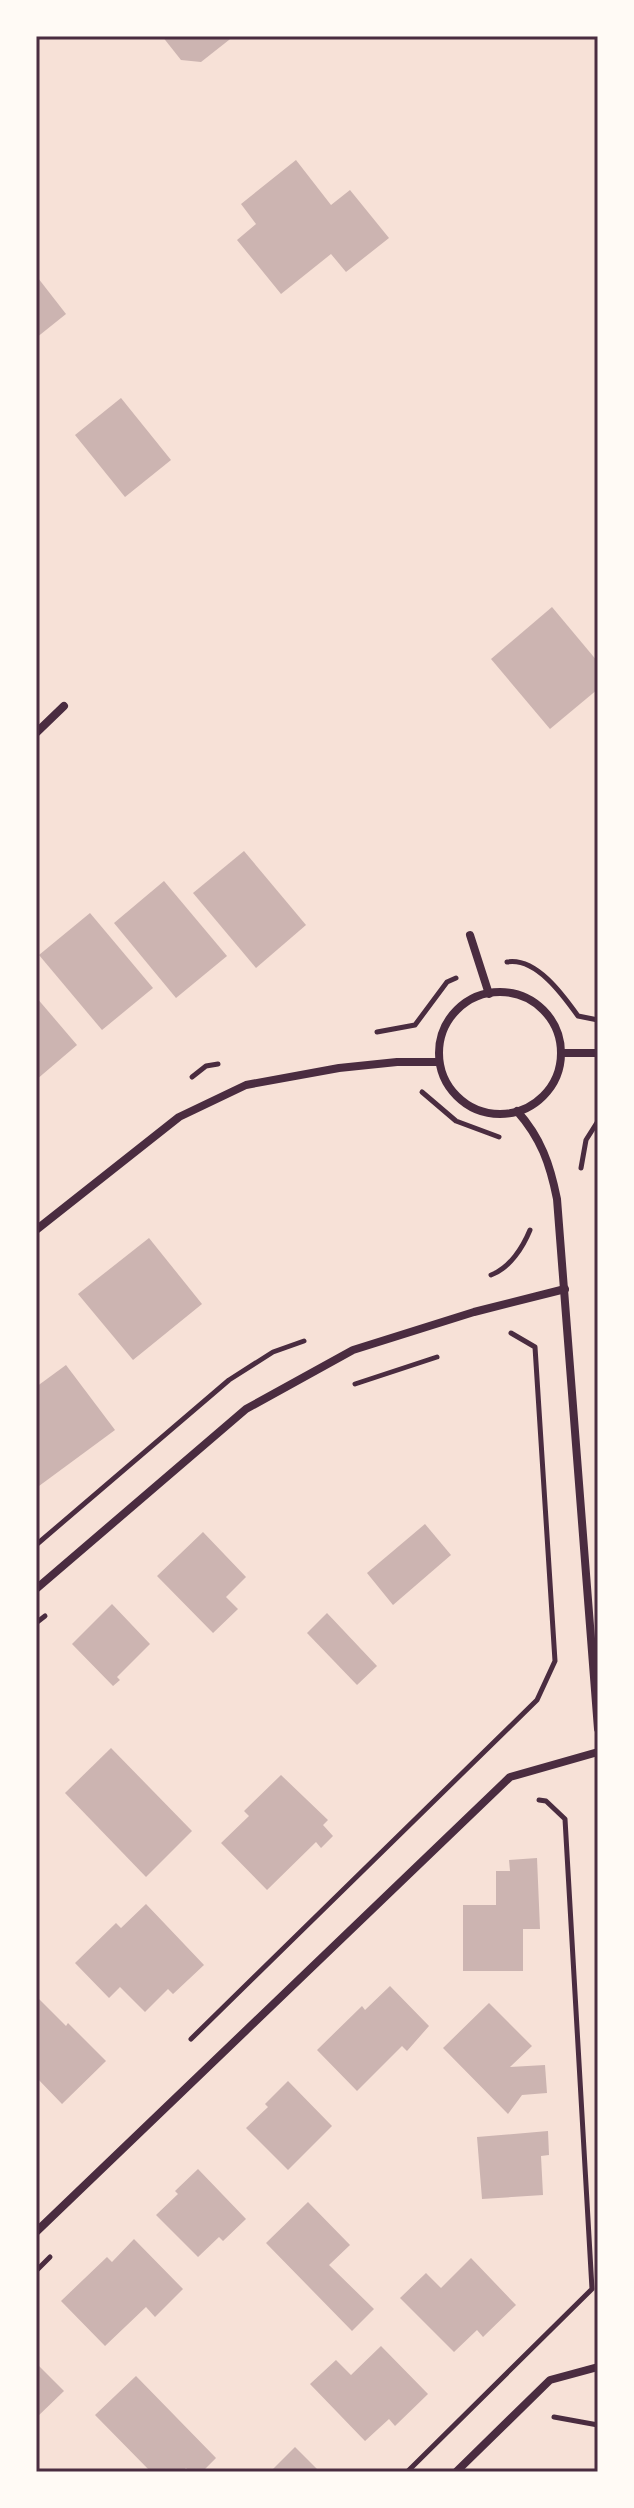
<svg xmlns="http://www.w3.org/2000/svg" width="634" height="2508" font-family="Ubuntu,sans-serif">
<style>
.building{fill:#ccb4b1}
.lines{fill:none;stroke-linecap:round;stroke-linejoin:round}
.path{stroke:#4a2c40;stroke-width:5}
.minor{stroke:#4a2c40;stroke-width:8}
.neatline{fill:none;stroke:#4a2c40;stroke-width:3}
</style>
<rect width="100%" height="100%" fill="#f7e1d7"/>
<!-- building -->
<g class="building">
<polygon points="162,36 234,36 201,62 181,60"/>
<polygon points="296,160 331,205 350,190 389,238 346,272 331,254 281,294 237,240 256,224 241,204"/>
<polygon points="38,278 66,314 36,338 36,280"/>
<polygon points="121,398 171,460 125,497 75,435"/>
<polygon points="552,607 598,662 598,689 550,729 491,659"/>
<polygon points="244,851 306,925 256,968 193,893"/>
<polygon points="164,881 227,956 176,998 114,923"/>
<polygon points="90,913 153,988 102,1030 39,955"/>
<polygon points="36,997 77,1045 36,1080"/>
<polygon points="149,1238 202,1304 133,1360 78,1294"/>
<polygon points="66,1365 115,1430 39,1486 36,1482 36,1387"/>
<polygon points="425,1524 451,1555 393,1605 367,1573"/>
<polygon points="203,1532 246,1577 226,1597 238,1609 213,1633 157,1576"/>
<polygon points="112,1604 150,1644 117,1677 120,1680 113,1686 72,1644"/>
<polygon points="327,1613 377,1666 357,1685 307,1633"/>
<polygon points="111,1748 192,1831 146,1877 65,1793"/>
<polygon points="281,1775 328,1820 323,1825 333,1836 321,1848 316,1842 267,1890 221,1843 249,1816 244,1811"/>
<polygon points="537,1858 540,1929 523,1929 523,1971 463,1971 463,1905 496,1905 496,1871 510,1871 509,1860"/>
<polygon points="146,1904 204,1965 173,1994 168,1989 145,2012 120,1987 109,1998 75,1963 116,1923 121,1928"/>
<polygon points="390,1986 429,2026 407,2051 402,2046 357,2091 317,2050 362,2006 365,2010"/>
<polygon points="36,1996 66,2026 68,2023 106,2061 62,2104 36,2077"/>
<polygon points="489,2003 532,2046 510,2067 545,2065 547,2093 522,2095 508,2114 443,2048"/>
<polygon points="288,2081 332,2126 288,2170 246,2128 268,2107 265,2104"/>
<polygon points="548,2131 549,2155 541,2156 543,2195 482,2199 477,2137"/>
<polygon points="198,2169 246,2219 223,2241 219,2237 198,2257 156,2215 178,2194 175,2191"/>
<polygon points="308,2202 350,2245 329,2265 374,2309 352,2331 266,2243"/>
<polygon points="134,2239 183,2289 155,2317 146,2307 105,2346 61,2301 107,2257 112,2262"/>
<polygon points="471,2258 516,2305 483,2337 477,2330 454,2352 400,2298 426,2273 441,2288"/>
<polygon points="381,2346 428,2394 395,2426 389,2419 365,2441 310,2384 336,2360 351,2375"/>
<polygon points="36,2363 64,2391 36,2418"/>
<polygon points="136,2376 216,2458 202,2472 190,2472 186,2468 182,2472 151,2472 95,2415"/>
<polygon points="295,2447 320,2472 270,2472"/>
</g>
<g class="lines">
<!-- path -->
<g class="path">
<path d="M507,962C536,957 563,995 578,1016L598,1020"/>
<polyline points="377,1032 415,1025 447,982 456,978"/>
<polyline points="192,1077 206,1066 218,1064"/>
<polyline points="422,1092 456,1121 499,1137"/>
<polyline points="581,1168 586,1140 598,1121"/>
<path d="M491,1275C510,1268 523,1247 530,1230"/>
<polyline points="355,1384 437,1357"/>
<polyline points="36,1545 229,1380 273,1352 304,1341"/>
<polyline points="36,1623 45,1616"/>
<polyline points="191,2039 537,1700 555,1661 535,1347 511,1333"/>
<polyline points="36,2271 50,2257"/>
<polyline points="554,2417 598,2425"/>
<polyline points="407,2472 592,2289 565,1819 546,1801 539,1800"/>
</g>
<!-- minor -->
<g class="minor">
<polyline points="36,733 64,706"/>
<polyline points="470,935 489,994"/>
<circle cx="500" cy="1053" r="61"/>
<polyline points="561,1053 598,1053"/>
<path d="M517,1111C541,1138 550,1164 557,1199L598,1729"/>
<polyline points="36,1230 179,1117 246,1085 339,1068 397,1062 439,1062"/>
<polyline points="36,1589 246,1409 353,1350 474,1312 565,1289"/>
<polyline points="36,2232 510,1777 598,1752"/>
<polyline points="456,2472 550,2380 598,2367"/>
</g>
</g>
<!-- border -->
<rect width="634" height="2508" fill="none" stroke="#fffaf5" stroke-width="76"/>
<rect x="38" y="38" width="558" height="2432" class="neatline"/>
</svg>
